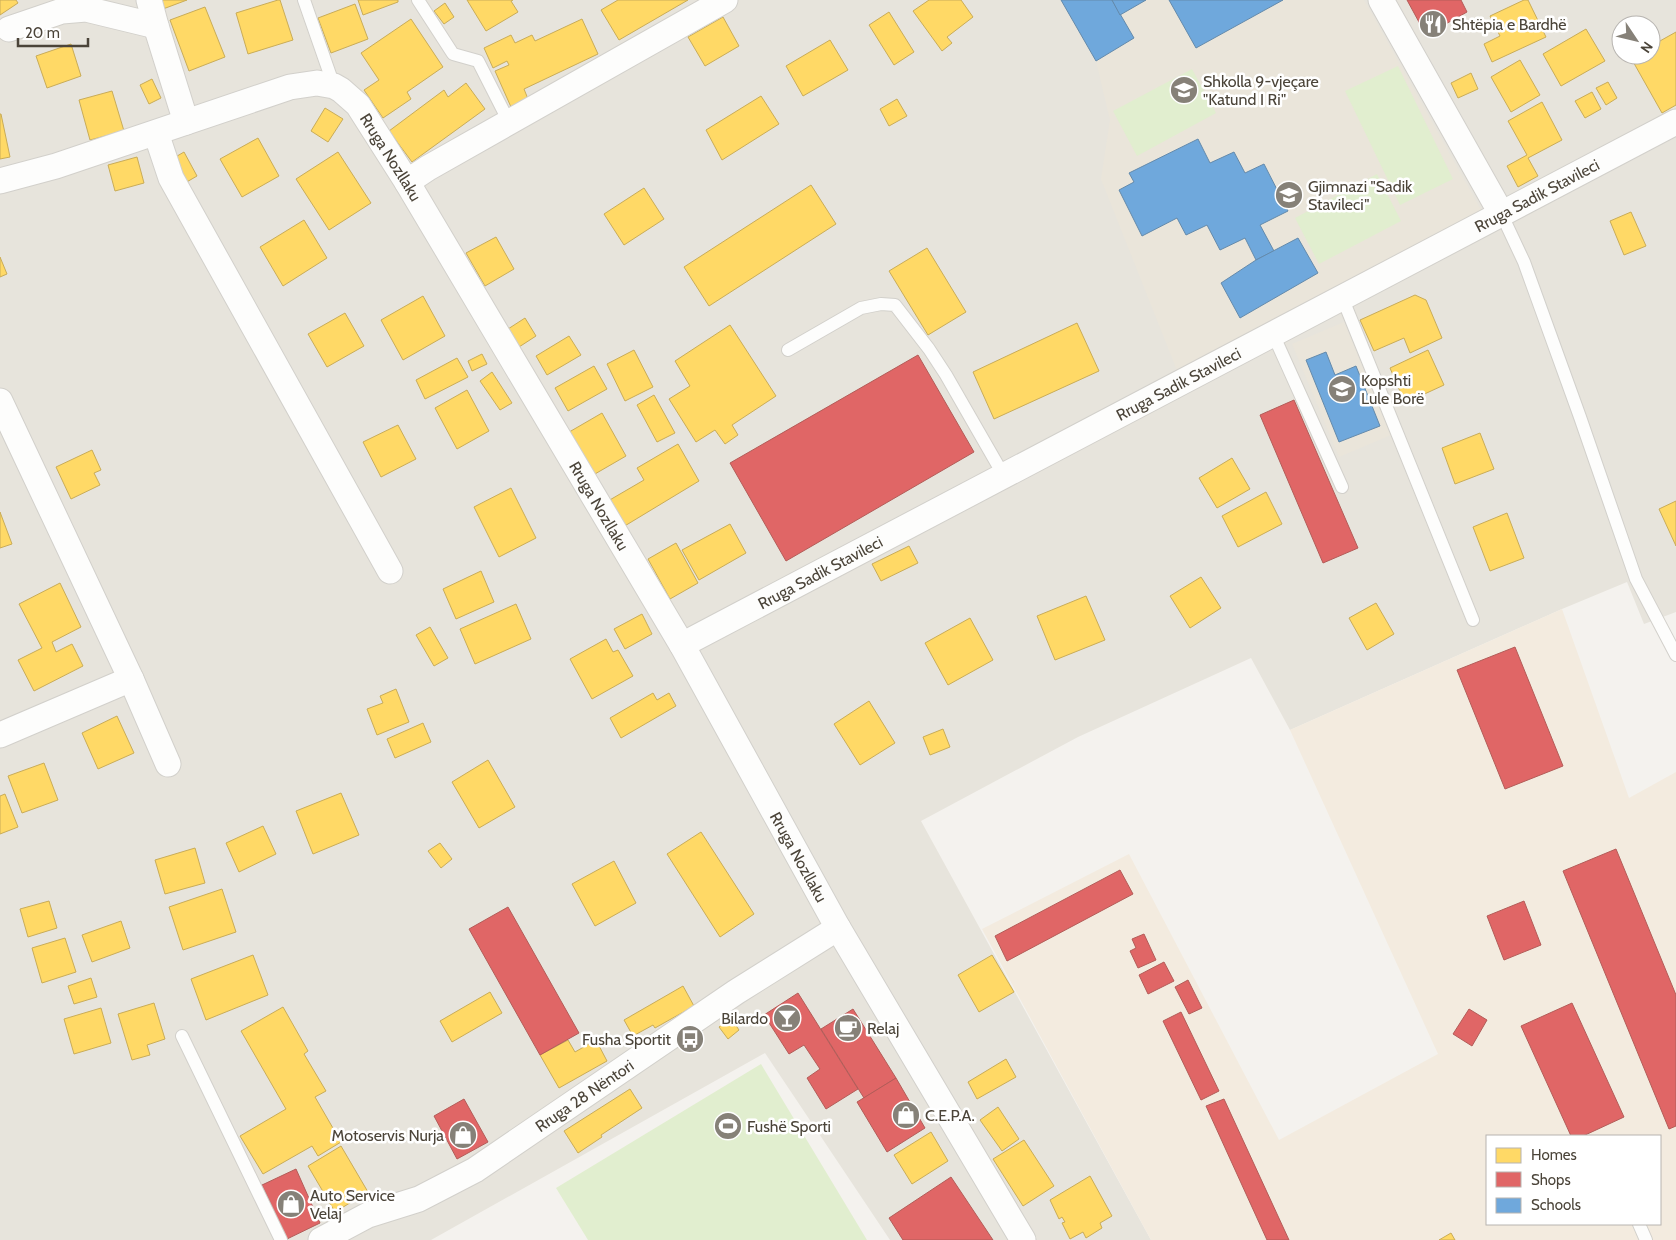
<svg xmlns="http://www.w3.org/2000/svg" width="1676" height="1240" font-family="Cabin,sans-serif">
<style>
.residential{fill:#e7e4dc;fill-rule:evenodd}
.commercial{fill:#f3ebdf;fill-rule:evenodd}
.education{fill:#eae5da}
.green{fill:#e1eecf}
.homes{fill:#ffd966;stroke:#c9ac58}
.shops{fill:#e06666;stroke:#b35c58}
.schools{fill:#6fa8dc;stroke:#648aab}
.lines{fill:none;stroke-linecap:round;stroke-linejoin:round}
.lane-casing{stroke:#d2d0cb;stroke-width:14}
.street-casing{stroke:#d2d0cb;stroke-width:27}
.lane{stroke:#fdfdfc;stroke-width:12}
.street{stroke:#fdfdfc;stroke-width:25}
.labels{text-anchor:middle;stroke-width:5;stroke-linejoin:round;paint-order:stroke}
.poi-label{font-size:16px;fill:#4b4439;stroke:#fff;text-anchor:start}
.street-label{font-size:16px;fill:#4b4439;stroke:#fff}
</style>
<rect width="100%" height="100%" fill="#f4f2ee"/>
<!-- residential -->
<path class="residential" d="M0,0H1676V612L1644,624L1627,582L1562,609L1290,730L1251,658L1078,737L921,821L1151,1240H890L765,1053L431,1240H0ZM1621,25H1651V55H1621Z"/>
<!-- commercial -->
<path class="commercial" d="M1562,609L1629,798L1676,772V1240H1151L982,929L1129,854L1279,1140L1438,1054L1290,730ZM1487,1136H1660V1224H1487Z"/>
<!-- education -->
<g class="education">
<polygon points="1061,0 1364,0 1481,210 1178,373 1101,179 1110,120 1096,61"/>
<polygon points="1344,322 1391,435 1339,457 1292,344"/>
</g>
<!-- green -->
<g class="green">
<polygon points="1398,66 1453,179 1400,205 1345,91"/>
<polygon points="1192,69 1216,113 1137,156 1113,111"/>
<polygon points="1377,174 1401,221 1319,264 1295,218"/>
<polygon points="761,1064 867,1240 588,1240 556,1188"/>
</g>
<!-- homes -->
<g class="homes">
<polygon points="0,0 16,0 18,3 0,15"/>
<polygon points="160,0 187,0 163,9"/>
<polygon points="278,0 280,0 293,40 248,54 236,13"/>
<polygon points="358,0 398,0 398,2 363,15"/>
<polygon points="467,0 513,0 511,1 518,12 486,31"/>
<polygon points="618,0 688,0 619,40 601,10"/>
<polygon points="929,0 961,0 973,17 947,37 952,43 942,51 913,11"/>
<polygon points="1524,0 1528,0 1546,37 1492,62 1484,44 1500,36 1490,16"/>
<polygon points="445,3 454,17 444,24 434,11"/>
<polygon points="355,4 368,39 331,53 318,18"/>
<polygon points="205,7 225,57 189,71 170,20"/>
<polygon points="889,12 914,52 894,65 869,25"/>
<polygon points="723,17 739,46 705,66 688,37"/>
<polygon points="411,19 443,67 407,92 411,99 383,118 364,90 379,80 361,53"/>
<polygon points="582,19 598,54 524,89 528,99 511,107 495,71 509,65 507,61 493,68 484,48 511,35 515,43 532,35 535,41"/>
<polygon points="1586,29 1605,61 1561,86 1543,54"/>
<polygon points="1676,32 1676,105 1662,113 1631,58 1635,55 1651,55 1651,46"/>
<polygon points="830,40 848,70 803,96 786,66"/>
<polygon points="71,44 81,76 47,88 36,56"/>
<polygon points="1520,60 1540,95 1511,112 1491,77"/>
<polygon points="1471,73 1478,89 1458,98 1451,83"/>
<polygon points="152,79 161,98 149,104 140,85"/>
<polygon points="1608,82 1617,98 1606,105 1596,88"/>
<polygon points="466,83 485,109 412,162 389,131 444,90 448,97"/>
<polygon points="112,91 124,131 90,140 79,100"/>
<polygon points="1592,92 1601,109 1585,118 1575,101"/>
<polygon points="761,96 779,124 722,160 706,130"/>
<polygon points="897,99 907,116 889,126 880,109"/>
<polygon points="1542,102 1562,140 1528,158 1538,176 1518,187 1507,166 1527,155 1508,121"/>
<polygon points="325,108 343,119 328,142 311,131"/>
<polygon points="0,114 1,114 10,157 0,159"/>
<polygon points="258,138 279,176 242,197 220,159"/>
<polygon points="184,152 197,176 185,183 172,159"/>
<polygon points="338,152 371,203 329,230 296,179"/>
<polygon points="137,157 144,183 115,191 108,165"/>
<polygon points="811,185 836,224 709,306 684,267"/>
<polygon points="644,188 664,219 624,245 604,214"/>
<polygon points="1631,212 1646,246 1624,255 1610,221"/>
<polygon points="304,220 327,258 283,286 260,247"/>
<polygon points="496,237 514,269 485,286 466,253"/>
<polygon points="927,248 966,312 928,335 889,271"/>
<polygon points="0,257 7,274 0,277"/>
<polygon points="1415,295 1426,300 1442,338 1410,353 1404,338 1374,351 1360,320"/>
<polygon points="423,296 445,336 403,360 381,320"/>
<polygon points="345,313 364,346 327,367 308,334"/>
<polygon points="525,318 536,336 519,347 508,329"/>
<polygon points="1077,323 1099,371 994,419 973,372"/>
<polygon points="730,325 776,396 732,425 738,435 725,444 715,430 696,442 669,399 690,386 675,361"/>
<polygon points="569,336 581,355 547,375 536,356"/>
<polygon points="634,350 653,387 625,401 607,364"/>
<polygon points="1428,350 1444,385 1405,403 1390,368"/>
<polygon points="482,354 487,364 472,371 468,361"/>
<polygon points="457,358 468,377 425,399 416,380"/>
<polygon points="594,366 607,389 568,411 555,388"/>
<polygon points="492,372 512,403 500,410 480,381"/>
<polygon points="467,390 489,431 457,449 435,408"/>
<polygon points="654,395 675,433 657,442 637,405"/>
<polygon points="602,413 626,456 588,478 564,435"/>
<polygon points="398,425 416,459 381,477 363,442"/>
<polygon points="1480,433 1494,469 1455,484 1442,448"/>
<polygon points="678,444 699,481 623,527 608,501 644,480 637,468"/>
<polygon points="92,450 101,470 94,473 100,485 71,499 56,467"/>
<polygon points="1232,458 1250,489 1217,508 1199,478"/>
<polygon points="511,488 536,538 499,557 474,507"/>
<polygon points="1266,492 1282,524 1238,547 1222,516"/>
<polygon points="1676,501 1676,546 1659,509"/>
<polygon points="0,512 12,544 0,548"/>
<polygon points="1507,513 1524,558 1490,571 1473,527"/>
<polygon points="730,524 746,553 699,580 682,550"/>
<polygon points="676,543 698,583 670,599 648,559"/>
<polygon points="909,546 918,563 881,581 872,564"/>
<polygon points="481,571 494,602 456,619 443,589"/>
<polygon points="1201,577 1221,608 1190,628 1170,596"/>
<polygon points="60,583 81,627 52,642 56,652 72,644 83,666 34,691 18,660 42,648 19,604"/>
<polygon points="1086,596 1105,640 1055,660 1037,616"/>
<polygon points="1376,603 1394,634 1367,650 1349,618"/>
<polygon points="516,604 531,639 475,664 460,629"/>
<polygon points="642,614 652,634 625,649 614,629"/>
<polygon points="970,618 993,660 948,685 925,643"/>
<polygon points="430,627 448,658 434,666 416,635"/>
<polygon points="606,639 613,652 618,650 633,676 592,699 570,659"/>
<polygon points="396,689 409,722 377,735 367,709 383,703 380,696"/>
<polygon points="653,693 657,700 669,693 676,706 621,738 610,718"/>
<polygon points="869,701 895,743 860,765 834,724"/>
<polygon points="117,716 134,753 98,769 82,733"/>
<polygon points="423,723 431,742 395,758 387,739"/>
<polygon points="943,729 950,747 930,755 923,737"/>
<polygon points="488,760 515,807 479,828 452,782"/>
<polygon points="44,763 58,800 22,813 8,776"/>
<polygon points="341,793 359,835 313,854 296,811"/>
<polygon points="5,794 18,827 0,834 0,796"/>
<polygon points="263,826 276,854 239,872 226,843"/>
<polygon points="701,832 754,914 720,937 667,854"/>
<polygon points="440,843 452,859 441,868 428,851"/>
<polygon points="195,848 205,883 165,894 155,860"/>
<polygon points="614,861 636,903 595,926 572,884"/>
<polygon points="222,889 236,932 183,950 169,907"/>
<polygon points="49,901 57,928 28,937 20,909"/>
<polygon points="121,921 130,948 92,962 82,935"/>
<polygon points="65,938 76,972 42,983 32,948"/>
<polygon points="253,955 268,995 206,1020 191,979"/>
<polygon points="992,955 1014,992 979,1012 958,975"/>
<polygon points="91,978 97,997 74,1004 68,986"/>
<polygon points="683,986 694,1006 655,1028 653,1025 633,1036 624,1020"/>
<polygon points="490,992 502,1013 452,1042 440,1021"/>
<polygon points="154,1003 165,1039 147,1045 150,1055 132,1060 118,1014"/>
<polygon points="283,1007 308,1051 304,1054 326,1091 315,1097 341,1142 318,1156 312,1146 263,1174 240,1136 286,1109 241,1031"/>
<polygon points="101,1008 111,1043 74,1054 64,1019"/>
<polygon points="731,1018 739,1030 728,1039 719,1027"/>
<polygon points="568,1040 575,1052 596,1040 607,1061 559,1088 540,1055"/>
<polygon points="1006,1059 1016,1077 977,1099 968,1082"/>
<polygon points="630,1089 642,1108 601,1135 602,1137 578,1153 564,1131"/>
<polygon points="998,1107 1019,1139 1002,1151 980,1120"/>
<polygon points="931,1132 948,1161 912,1184 894,1155"/>
<polygon points="1024,1140 1054,1186 1023,1206 993,1159"/>
<polygon points="341,1146 368,1192 335,1212 308,1166"/>
<polygon points="1090,1176 1112,1216 1100,1223 1102,1228 1086,1238 1083,1232 1070,1239 1062,1223 1065,1222 1062,1217 1059,1219 1050,1200"/>
<polygon points="1451,1233 1455,1240 1439,1240"/>
</g>
<!-- shops -->
<g class="shops">
<polygon points="1407,0 1461,0 1467,12 1426,35"/>
<polygon points="918,355 974,452 786,561 730,463"/>
<polygon points="1294,400 1358,548 1323,563 1260,415"/>
<polygon points="1515,647 1563,766 1505,789 1457,670"/>
<polygon points="1616,849 1676,995 1676,1126 1669,1129 1563,871"/>
<polygon points="1120,870 1133,894 1007,961 995,936"/>
<polygon points="1524,901 1541,945 1504,960 1487,916"/>
<polygon points="508,907 579,1033 540,1055 469,929"/>
<polygon points="1144,934 1156,960 1138,968 1130,951 1136,948 1132,939"/>
<polygon points="1164,962 1174,981 1148,994 1139,975"/>
<polygon points="1188,980 1202,1008 1189,1014 1175,987"/>
<polygon points="798,993 858,1089 826,1109 807,1078 820,1069 804,1045 789,1054 764,1015"/>
<polygon points="1572,1003 1624,1117 1583,1136 1571,1136 1521,1026"/>
<polygon points="853,1009 896,1078 864,1098 821,1029"/>
<polygon points="1469,1009 1487,1020 1472,1046 1453,1034"/>
<polygon points="1181,1012 1219,1091 1201,1100 1163,1021"/>
<polygon points="896,1078 925,1128 887,1152 857,1102"/>
<polygon points="464,1099 488,1142 457,1159 434,1116"/>
<polygon points="1224,1099 1289,1240 1267,1240 1206,1106"/>
<polygon points="296,1169 320,1223 287,1239 262,1185"/>
<polygon points="951,1177 993,1240 903,1240 889,1218"/>
</g>
<!-- schools -->
<g class="schools">
<polygon points="1061,0 1112,0 1134,38 1096,61"/>
<polygon points="1112,0 1146,0 1120,15"/>
<polygon points="1169,0 1283,0 1196,48"/>
<polygon points="1198,139 1210,163 1234,152 1245,173 1264,164 1288,211 1260,225 1274,251 1256,260 1245,238 1220,250 1207,225 1186,235 1177,218 1142,236 1119,190 1134,182 1129,173"/>
<polygon points="1298,238 1318,273 1240,318 1221,283 1256,260"/>
<polygon points="1326,352 1335,375 1356,366 1380,426 1339,442 1306,360"/>
</g>
<g class="lines">
<defs>
<g id="lane">
<polyline points="304,0 334,86"/>
<polyline points="418,0 453,54 478,61 509,122"/>
<polyline points="1501,213 1524,262 1580,417 1636,579 1676,655"/>
<polyline points="1342,297 1473,620"/>
<polyline points="1273,334 1342,487"/>
<polyline points="788,350 861,308 881,304 895,305 929,349 946,375 1004,476"/>
<polyline points="182,1036 281,1240"/>
<polyline points="1639,1224 1646,1240"/>
</g>
<g id="street">
<polyline points="149,0 156,26 186,122"/>
<polyline points="1381,0 1501,213"/>
<polyline points="9,29 62,11 86,9 156,26"/>
<polyline points="156,133 171,178 390,571"/>
<path id="s1" d="M0,181L56,166L290,87L317,83L334,86L341,90L358,105L407,182L682,645L838,928L1023,1240"/>
<polyline points="407,182 428,168 725,0"/>
<polyline points="0,401 131,679 168,764"/>
<path id="s2" d="M682,645L1676,122"/>
<polyline points="0,735 131,679"/>
<path id="s3" d="M321,1240L368,1215L419,1199L475,1170L736,992L838,928"/>
</g>
</defs>
<!-- lane casing -->
<use href="#lane" class="lane-casing"/>
<!-- street casing -->
<use href="#street" class="street-casing"/>
<!-- lane -->
<use href="#lane" class="lane"/>
<!-- street -->
<use href="#street" class="street"/>
</g>
<!-- icons -->
<defs>
<symbol id="restaurant-disc" viewBox="-11 -11 22 22"><circle r="9.5" fill="#868178" stroke="#fff"/><path d="M-5-6h1v4h1v-4h1v4h1v-4h1v5L-1.5 .5V6h-2V.5L-5-1ZM5-6V6H3V1.5H1.5Q1.5-4 5-6Z" fill="#fff"/></symbol>
<symbol id="school-disc" viewBox="-11 -11 22 22"><circle r="9.5" fill="#868178" stroke="#fff"/><path d="M0-5L7-2L0 1L-7-2ZM-4 1L0 2.5L4 1V4Q0 6-4 4Z" fill="#fff"/></symbol>
<symbol id="bar-disc" viewBox="-11 -11 22 22"><circle r="9.5" fill="#868178" stroke="#fff"/><path d="M-6-5H6L.8 .8V4.5H3.5V6h-7V4.5H-.8V.8Z" fill="#fff"/></symbol>
<symbol id="cafe-disc" viewBox="-11 -11 22 22"><circle r="9.5" fill="#868178" stroke="#fff"/><path d="M-5.5-4.5H6V0H3Q3 3.5 0 3.5H-2.5Q-5.5 3.5-5.5 0ZM3-3.2v2h1.7v-2ZM-6 4.5H4V6H-6Z" fill="#fff"/></symbol>
<symbol id="bus-disc" viewBox="-11 -11 22 22"><circle r="9.5" fill="#868178" stroke="#fff"/><path d="M-5-6H5V4H4V6H2V4H-2V6H-4V4H-5ZM-3.5-4V0h7V-4ZM-3.5 1.2v1.5H-2V1.2ZM2 1.2v1.5H3.5V1.2Z" fill="#fff"/></symbol>
<symbol id="shop-disc" viewBox="-11 -11 22 22"><circle r="9.5" fill="#868178" stroke="#fff"/><path d="M-5-2.5h2.3a2.7 3.5 0 0 1 5.4 0H5L5.5 6h-11ZM-1.5-2.5h3a1.5 2.3 0 0 0-3 0Z" fill="#fff"/></symbol>
<symbol id="stadium-disc" viewBox="-11 -11 22 22"><circle r="9.5" fill="#868178" stroke="#fff"/><path d="M0-5a6.5 5 0 1 0 0 10a6.5 5 0 1 0 0-10ZM-3.5-1.8h7v3.6h-7Z" fill="#fff"/></symbol>
</defs>
<g fill-rule="evenodd">
<use href="#restaurant-disc" x="1417" y="8" width="32" height="32"/>
<use href="#school-disc" x="1168" y="74" width="32" height="32"/>
<use href="#school-disc" x="1273" y="179" width="32" height="32"/>
<use href="#school-disc" x="1326" y="373" width="32" height="32"/>
<use href="#bar-disc" x="771" y="1002" width="32" height="32"/>
<use href="#cafe-disc" x="832" y="1012" width="32" height="32"/>
<use href="#bus-disc" x="674" y="1023" width="32" height="32"/>
<use href="#shop-disc" x="890" y="1099" width="32" height="32"/>
<use href="#stadium-disc" x="712" y="1110" width="32" height="32"/>
<use href="#shop-disc" x="447" y="1119" width="32" height="32"/>
<use href="#shop-disc" x="275" y="1188" width="32" height="32"/>
</g>
<g class="labels">
<!-- poi labels -->
<g class="poi-label">
<text x="1452" y="30">Shtëpia e Bardhë</text>
<text x="1203" y="87">Shkolla 9-vjeçare<tspan x="1203" dy="18">"Katund I Ri"</tspan></text>
<text x="1308" y="192">Gjimnazi "Sadik<tspan x="1308" dy="18">Stavileci"</tspan></text>
<text x="1361" y="386">Kopshti<tspan x="1361" dy="18">Lule Borë</tspan></text>
<text x="768" y="1024" text-anchor="end">Bilardo</text>
<text x="867" y="1034">Relaj</text>
<text x="671" y="1045" text-anchor="end">Fusha Sportit</text>
<text x="925" y="1121">C.E.P.A.</text>
<text x="747" y="1132">Fushë Sporti</text>
<text x="444" y="1141" text-anchor="end">Motoservis Nurja</text>
<text x="310" y="1201">Auto Service<tspan x="310" dy="18">Velaj</tspan></text>
</g>
<!-- street labels -->
<g class="street-label">
<text dy="6" stroke="none"><textPath href="#s1" startOffset="442">Rruga Nozllaku</textPath></text>
<text dy="6" stroke="none"><textPath href="#s2" startOffset="966">Rruga Sadik Stavileci</textPath></text>
<text dy="6" stroke="none"><textPath href="#s2" startOffset="561">Rruga Sadik Stavileci</textPath></text>
<text dy="6" stroke="none"><textPath href="#s1" startOffset="848">Rruga Nozllaku</textPath></text>
<text dy="6" stroke="none"><textPath href="#s2" startOffset="156">Rruga Sadik Stavileci</textPath></text>
<text dy="6" stroke="none"><textPath href="#s1" startOffset="1252">Rruga Nozllaku</textPath></text>
<text dy="6" stroke="none"><textPath href="#s3" startOffset="302">Rruga 28 Nëntori</textPath></text>
</g>
</g>
<!-- legend -->
<rect x="1486" y="1135" width="175" height="90" fill="#ffffff" stroke="#b7b4b0"/>
<rect x="1496" y="1148" width="25" height="15" fill="#ffd966" stroke="#b7b4b0"/>
<text x="1531" y="1160" font-size="15" fill="#4b4439">Homes</text>
<rect x="1496" y="1172" width="25" height="15" fill="#e06666" stroke="#b7b4b0"/>
<text x="1531" y="1185" font-size="15" fill="#4b4439">Shops</text>
<rect x="1496" y="1198" width="25" height="15" fill="#6fa8dc" stroke="#b7b4b0"/>
<text x="1531" y="1210" font-size="15" fill="#4b4439">Schools</text>
<!-- north arrow -->
<g transform="translate(1636 40) rotate(125)"><circle r="24" fill="#ffffff" stroke="#b7b4b0"/>
<path d="M0-4L9 19L0 12L-9 19Z" fill="#868178"/>
<text y="-8" font-size="14" font-weight="bold" text-anchor="middle" fill="#4b4439">N</text>
</g>
<!-- scale -->
<path d="M18 38v8h70v-8" fill="none" stroke="#4b4439" stroke-width="2.5"/>
<text x="25" y="38" font-size="15" fill="#4b4439" stroke="#ffffff" stroke-width="4" paint-order="stroke">20 m</text>
</svg>
